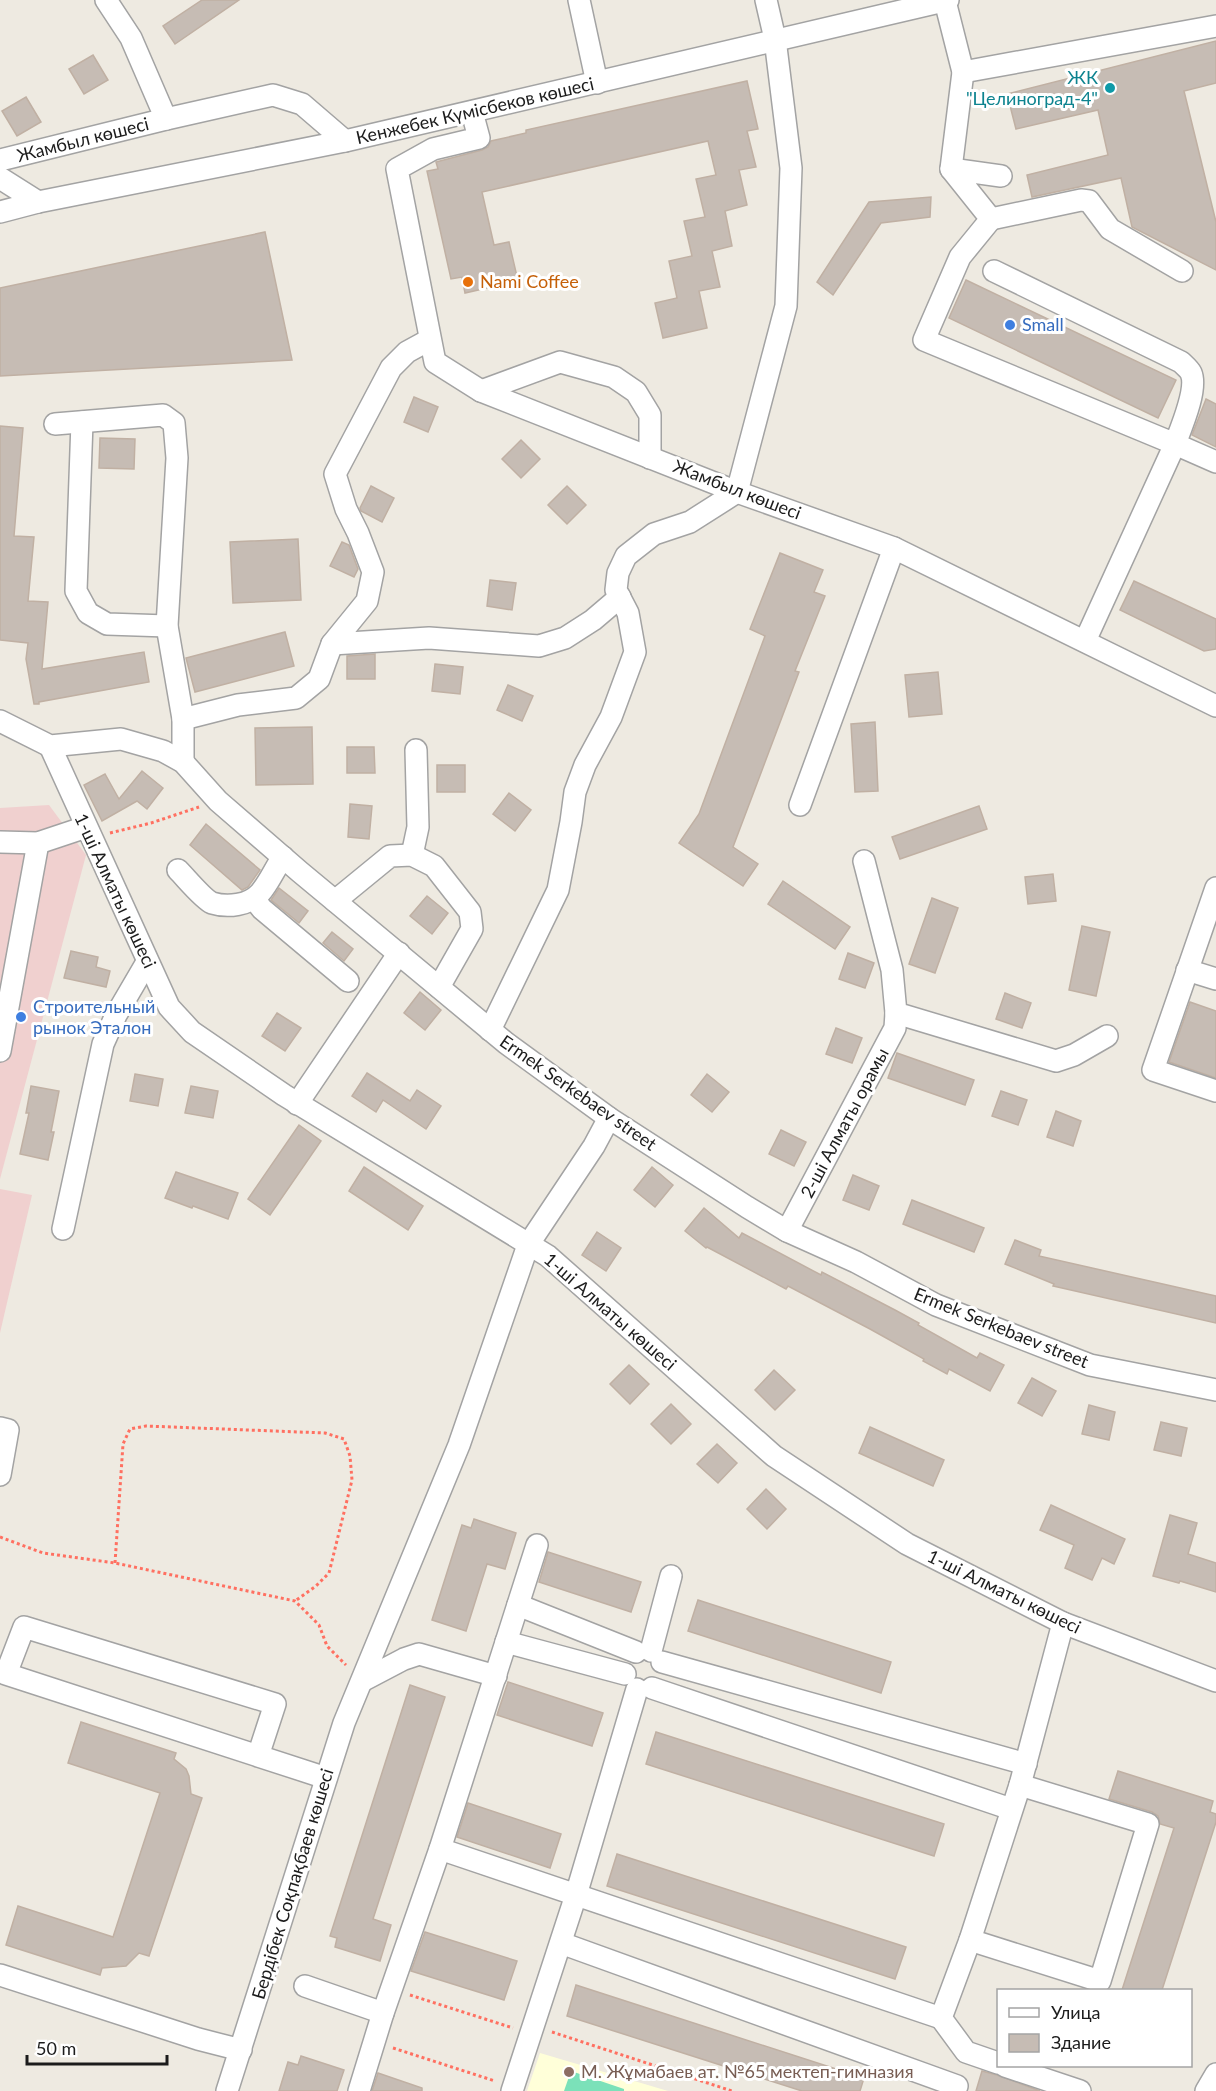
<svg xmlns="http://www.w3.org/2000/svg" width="1216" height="2091" font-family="Lato,sans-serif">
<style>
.commercial{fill:#f0d0cf}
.education{fill:#ffffd9}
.pitch{fill:#7be1b9}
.building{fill:#c6bcb4;stroke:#c0b0a3;stroke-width:1.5}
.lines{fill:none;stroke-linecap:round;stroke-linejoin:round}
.minor-casing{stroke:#a3a3a3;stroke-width:24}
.path{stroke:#ff7061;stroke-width:3;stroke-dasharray:3 3;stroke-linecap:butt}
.minor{stroke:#fff;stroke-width:21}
.culture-dot{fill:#0f9aa8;stroke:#fff;stroke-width:2}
.food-dot{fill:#e8710a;stroke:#fff;stroke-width:2}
.shop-dot{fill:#3f7fe0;stroke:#fff;stroke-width:2}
.education-dot{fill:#8d6e63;stroke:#fff;stroke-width:2}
.labels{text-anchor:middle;stroke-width:6;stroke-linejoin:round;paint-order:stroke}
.culture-label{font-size:18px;fill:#0d838f;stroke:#fff;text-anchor:end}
.street-label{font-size:18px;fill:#1c1c1c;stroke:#fff}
.food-label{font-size:18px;fill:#c56008;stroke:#fff;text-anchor:start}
.shop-label{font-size:18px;fill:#366cbe;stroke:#fff;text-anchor:start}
.education-label{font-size:18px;fill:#785e54;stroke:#fff;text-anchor:start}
</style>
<rect width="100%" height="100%" fill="#eeeae1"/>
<!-- commercial -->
<g class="commercial">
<polygon points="49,805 86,855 0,1179 0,808"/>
<polygon points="0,1189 32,1195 0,1333"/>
</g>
<!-- education -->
<polygon class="education" points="540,2053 668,2091 527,2091"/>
<!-- pitch -->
<polygon class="pitch" points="571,2071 624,2089 624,2091 564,2091"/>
<!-- building -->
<g class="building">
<polygon points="202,0 239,0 175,44 163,26"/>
<polygon points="1216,41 1216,83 1184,91 1216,222 1216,270 1132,227 1121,178 1032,197 1027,175 1108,155 1098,110 1016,129 1007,94"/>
<polygon points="93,55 108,80 84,94 69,69"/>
<polygon points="747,81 758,129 747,131 756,167 739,170 747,205 725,211 732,246 712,251 720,287 699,291 707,328 663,338 655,303 677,298 669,261 692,256 684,221 705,217 696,179 716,175 708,141 482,192 494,245 509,242 518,281 465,293 462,277 451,279 427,171 438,169 436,162 482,150 488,147 491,141 526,133 526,130"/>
<polygon points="26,97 41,122 17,136 2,111"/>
<polygon points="931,197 930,217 881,223 833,295 817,282 869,202"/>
<polygon points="265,232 292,360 0,376 0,288"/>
<polygon points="966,280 1176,380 1158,418 949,318"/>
<polygon points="414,397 438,407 428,432 404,422"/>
<polygon points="1206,399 1216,404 1216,447 1192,435"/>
<polygon points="0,426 23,428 14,536 34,537 28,601 48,602 42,669 144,652 149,682 39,702 39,704 34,704 26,659 28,643 0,640"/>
<polygon points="100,438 135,439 134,469 99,468"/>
<polygon points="521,440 540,459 521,478 502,459"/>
<polygon points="371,486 394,498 382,522 361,511 360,508"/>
<polygon points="567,486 586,505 567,524 548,505"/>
<polygon points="298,539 301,600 233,603 230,542"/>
<polygon points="342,542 349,545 358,569 354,577 330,566"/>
<polygon points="780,553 823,570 814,592 825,596 795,671 799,672 733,847 758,864 743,886 679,843 699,814 765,636 750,629"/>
<polygon points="490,580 516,583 512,610 487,606"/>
<polygon points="1134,581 1216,619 1216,649 1204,651 1120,610"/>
<polygon points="285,632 294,666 195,692 186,658"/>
<polygon points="375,654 375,679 347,679 347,656"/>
<polygon points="435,664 463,667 460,694 432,691"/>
<polygon points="938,672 942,714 909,717 905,675"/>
<polygon points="508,685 533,696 522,721 497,710"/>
<polygon points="875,722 878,791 855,792 851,724"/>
<polygon points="312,727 313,784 256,785 255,728"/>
<polygon points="347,747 374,747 375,773 347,773"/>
<rect x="437" y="765" width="28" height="27"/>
<polygon points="142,771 163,788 147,809 137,801 102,821 84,785 105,774 119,799"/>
<polygon points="509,793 531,810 515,831 493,814"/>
<polygon points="350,804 372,806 369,839 348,837"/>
<polygon points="979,806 987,829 900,859 892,837"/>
<polygon points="206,824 260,870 248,887 242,890 190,845"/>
<polygon points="1053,874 1056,901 1028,904 1025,877"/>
<polygon points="783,881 850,927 835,949 768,904"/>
<polygon points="279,888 308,911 299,923 271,900"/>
<polygon points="427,896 448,913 432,934 410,916"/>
<polygon points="932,898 958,908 935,973 909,964"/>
<polygon points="1082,926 1110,932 1096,996 1069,990"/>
<polygon points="332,932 353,949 344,961 323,943"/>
<polygon points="71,951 98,957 96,967 110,971 106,987 64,978"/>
<polygon points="848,953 874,963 865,988 839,979"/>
<polygon points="420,992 441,1010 425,1030 404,1013"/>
<polygon points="1005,993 1031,1003 1022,1028 996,1019"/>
<polygon points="1190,1002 1216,1011 1216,1078 1169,1062"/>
<polygon points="277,1013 301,1028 285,1051 262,1036"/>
<polygon points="836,1028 862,1038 852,1063 826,1054"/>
<polygon points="897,1053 974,1080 965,1105 888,1078"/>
<polygon points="367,1073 410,1101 417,1090 441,1106 426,1129 383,1100 376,1112 352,1096"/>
<polygon points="135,1074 163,1079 158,1106 130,1101"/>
<polygon points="707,1074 729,1092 712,1112 691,1095"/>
<polygon points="31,1086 59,1091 51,1132 54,1132 48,1160 20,1154 29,1113 26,1113"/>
<polygon points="191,1086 218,1091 213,1118 185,1113"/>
<polygon points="1001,1091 1027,1100 1018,1125 992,1116"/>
<polygon points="1056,1111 1081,1121 1073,1146 1047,1137"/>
<polygon points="299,1125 321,1141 270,1215 248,1199"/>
<polygon points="781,1130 806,1142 794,1166 769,1154"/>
<polygon points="364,1167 423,1206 408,1230 349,1191"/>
<polygon points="652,1167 673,1185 655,1207 634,1190"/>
<polygon points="176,1172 238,1193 228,1219 193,1206 192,1208 165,1198"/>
<polygon points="853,1175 879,1186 869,1210 843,1200"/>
<polygon points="912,1200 984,1228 974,1252 903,1224"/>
<polygon points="704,1208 739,1238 742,1233 821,1275 822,1272 895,1310 919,1323 918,1325 977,1358 980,1353 1004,1365 990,1391 949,1369 947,1374 923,1361 924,1359 870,1329 788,1286 786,1289 707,1247 706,1248 685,1231"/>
<polygon points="597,1232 621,1248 606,1271 582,1255"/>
<polygon points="1015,1240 1041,1250 1039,1256 1216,1296 1216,1323 1053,1286 1054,1284 1005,1264"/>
<polygon points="629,1365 649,1384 630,1404 610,1384"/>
<polygon points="774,1370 795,1390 775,1410 755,1390"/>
<polygon points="1032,1378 1056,1391 1042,1416 1018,1403"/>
<polygon points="671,1404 691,1424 671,1444 651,1424"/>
<polygon points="1089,1405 1115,1412 1109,1440 1082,1434"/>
<polygon points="1161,1422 1187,1428 1181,1456 1154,1450"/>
<polygon points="870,1427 944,1460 933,1486 859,1453"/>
<polygon points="717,1444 737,1463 718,1483 697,1464"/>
<polygon points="766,1489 786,1509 767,1529 747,1509"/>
<polygon points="1051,1505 1125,1539 1114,1564 1102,1558 1092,1580 1065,1568 1074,1545 1040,1530"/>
<polygon points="1170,1515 1197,1523 1188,1554 1216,1563 1216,1592 1180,1581 1179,1583 1153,1576"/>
<polygon points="474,1519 516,1533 505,1569 487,1564 466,1631 432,1620 462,1525 471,1528"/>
<polygon points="548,1552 641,1582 631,1612 539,1582"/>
<polygon points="698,1600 891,1662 881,1693 688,1631"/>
<polygon points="508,1682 603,1713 592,1746 497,1715"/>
<polygon points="410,1685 445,1697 373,1919 391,1925 380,1961 335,1947 337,1938 330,1936"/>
<polygon points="81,1722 176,1753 174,1759 186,1769 189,1776 191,1794 202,1798 149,1956 139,1953 126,1966 102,1968 100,1975 6,1945 18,1906 113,1937 160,1793 68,1763"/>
<polygon points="656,1732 944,1824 934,1856 646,1764"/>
<polygon points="1118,1771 1213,1801 1210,1812 1216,1814 1216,1822 1162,1990 1122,1990 1174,1828 1160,1824 1158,1816 1152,1812 1109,1799"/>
<polygon points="468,1803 561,1834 550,1868 457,1837"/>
<polygon points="617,1854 906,1947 895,1979 607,1886"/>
<polygon points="425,1932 517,1961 504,2000 411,1971"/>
<polygon points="576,1985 864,2078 860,2091 802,2091 567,2016"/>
<polygon points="301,2056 344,2070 337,2091 279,2091 288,2062 298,2065"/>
<polygon points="982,2071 997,2075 1040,2091 976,2091"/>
<polygon points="378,2073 422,2088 422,2091 372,2091"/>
</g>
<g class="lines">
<defs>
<g id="minor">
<polyline points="106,0 131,38 166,119"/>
<polyline points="579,0 597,83"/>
<polyline points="945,1 963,72 951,169"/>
<polyline points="963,72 1216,26"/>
<polyline points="472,112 479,138 433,149 397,169 435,362 481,391 737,492 894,548 1216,706"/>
<polyline points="0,160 166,119 273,95 302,104 345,141"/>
<polyline points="0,178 38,202"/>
<polyline points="0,212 38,202 345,141 948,0"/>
<polyline points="991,219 1081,200 1089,201 1110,229 1182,271"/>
<path d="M994,271L1181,362C1184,365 1189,369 1191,373C1198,389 1181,428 1175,444L924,340L960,257L991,219L951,169L1001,176"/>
<polyline points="481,391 560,362 614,377 636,392 650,415 650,458"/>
<polyline points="82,422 76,591 88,613 107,624 167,626"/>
<polyline points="55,424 163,415 174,423 177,458 167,626 183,719 183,762"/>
<polyline points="1085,641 1175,444 1216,462"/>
<polyline points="332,644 429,638 539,646 565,638 593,620 620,597"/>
<polyline points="183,719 238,705 296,698 319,679 332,644 367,601 373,572 358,533 346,509 335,474 391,368 407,352 429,340"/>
<polyline points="0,721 50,746 121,739 163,751 183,762 218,801 300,872 506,1043 609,1118 747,1207 787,1231 856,1262 936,1305 1090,1365 1216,1390"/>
<polyline points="50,746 169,1007 192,1032 284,1095 548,1256 774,1456 907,1544 1063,1623 1216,1681"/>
<polyline points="800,805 894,548"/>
<polyline points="0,842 38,843 86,827"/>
<polyline points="412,855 418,827 416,750"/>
<polyline points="864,861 892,970 896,1013 1056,1061 1074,1055 1107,1036"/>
<path d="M178,870C186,878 203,899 212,903C228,908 249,905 260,893C269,883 275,868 283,857"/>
<polyline points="1216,888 1153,1070 1216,1091"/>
<polyline points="254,899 262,909 348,981"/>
<polyline points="335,901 390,856 412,855 434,866 470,912 472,929 439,987"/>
<polyline points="1187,970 1216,979"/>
<polyline points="490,1030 558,890 571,822 575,792 585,765 611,717 635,652 628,613 616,590 618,573 626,556 654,534 690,522 737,492 786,306 791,168 775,39 766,0"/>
<polyline points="0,1051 38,843"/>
<polyline points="297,1104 399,953"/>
<polyline points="63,1229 103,1044 116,1015 147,962"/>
<polyline points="787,1231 895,1028 896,1013"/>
<polyline points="0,1428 8,1430 0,1475"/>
<polyline points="518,1605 636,1652"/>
<polyline points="506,1642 625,1674"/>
<polyline points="651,1651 671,1576"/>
<polyline points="662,1662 1026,1764"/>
<polyline points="364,1680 404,1659 419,1654 496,1676"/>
<polyline points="652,1688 1011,1809"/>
<polyline points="258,1756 275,1704 24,1627 6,1674 326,1778"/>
<polyline points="440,1849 941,2018"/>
<polyline points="970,1940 1100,1981 1148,1824 1020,1785"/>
<polyline points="561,1943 957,2086"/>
<polyline points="0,1975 198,2039 241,2050"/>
<polyline points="305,1986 383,2013"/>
<polyline points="998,2063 966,2052 941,2018 970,1940 1020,1785 1063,1623"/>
<polyline points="1005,2066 1080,2091"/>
<polyline points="227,2091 344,1723 459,1445 528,1245 594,1146 609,1118"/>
<polyline points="359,2091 383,2013 440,1849 537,1545"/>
<polyline points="512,2091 576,1895 637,1689"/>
<polyline points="1206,2091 1216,2074"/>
</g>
</defs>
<!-- minor casing -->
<use href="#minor" class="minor-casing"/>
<!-- path -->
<g class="path">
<polyline points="110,833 151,823 199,807"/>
<polyline points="0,1537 43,1553 115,1563 295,1601 319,1625 327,1646 346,1665"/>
<polyline points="115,1563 123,1444 130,1429 146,1426 325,1433 344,1439 350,1456 352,1480 329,1573 316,1586 295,1601"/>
<polyline points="410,1995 513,2028"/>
<polyline points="552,2032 732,2091"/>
<polyline points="393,2048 495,2081"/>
</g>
<!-- minor -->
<use href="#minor" class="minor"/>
</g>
<!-- markers -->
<circle class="culture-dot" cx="1110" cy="88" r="6"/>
<circle class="food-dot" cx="468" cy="282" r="6"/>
<g class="shop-dot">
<circle cx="1010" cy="325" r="6"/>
<circle cx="21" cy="1017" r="6"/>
</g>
<circle class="education-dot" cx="569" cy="2072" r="6"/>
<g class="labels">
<!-- culture labels -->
<g class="culture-label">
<text x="1098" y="84">ЖК<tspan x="1098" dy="21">"Целиноград-4"</tspan></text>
</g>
<!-- street labels -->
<g class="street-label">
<text transform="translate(475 111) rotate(-13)" y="6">Кенжебек Күмісбеков көшесі</text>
<text transform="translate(83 140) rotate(-14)" y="6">Жамбыл көшесі</text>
<text transform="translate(737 490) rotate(21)" y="6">Жамбыл көшесі</text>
<text transform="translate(115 891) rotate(65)" y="6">1-ші Алматы көшесі</text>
<text transform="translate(578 1093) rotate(35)" y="6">Ermek Serkebaev street</text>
<text transform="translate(845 1123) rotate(-62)" y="6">2-ші Алматы орамы</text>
<text transform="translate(610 1312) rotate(41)" y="6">1-ші Алматы көшесі</text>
<text transform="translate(1001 1328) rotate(22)" y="6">Ermek Serkebaev street</text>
<text transform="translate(1004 1592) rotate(26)" y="6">1-ші Алматы көшесі</text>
<text transform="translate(293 1884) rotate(-73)" y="6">Бердібек Соқпақбаев көшесі</text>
</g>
<!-- food labels -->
<g class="food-label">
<text x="480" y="288">Nami Coffee</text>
</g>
<!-- shop labels -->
<g class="shop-label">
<text x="1022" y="331">Small</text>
<text x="33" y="1013">Строительный<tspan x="33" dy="21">рынок Эталон</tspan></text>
</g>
<!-- education labels -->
<g class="education-label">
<text x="581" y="2078">М. Жұмабаев ат. №65 мектеп-гимназия</text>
</g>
</g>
<!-- legend -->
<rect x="997" y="1989" width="195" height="78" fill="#ffffff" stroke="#a4a4a4" stroke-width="1.5"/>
<rect x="1009" y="2008" width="30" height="9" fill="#ffffff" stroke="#a4a4a4" stroke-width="1.5"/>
<text x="1051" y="2019" font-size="18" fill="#1c1c1c">Улица</text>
<rect x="1009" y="2034" width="30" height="18" fill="#c6bcb4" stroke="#a4a4a4" stroke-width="1.5"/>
<text x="1051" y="2049" font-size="18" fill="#1c1c1c">Здание</text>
<!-- scale -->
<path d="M27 2055v9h140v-9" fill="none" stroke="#1c1c1c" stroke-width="3"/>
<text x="36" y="2055" font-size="18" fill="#1c1c1c" stroke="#ffffff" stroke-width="4.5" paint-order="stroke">50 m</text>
</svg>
